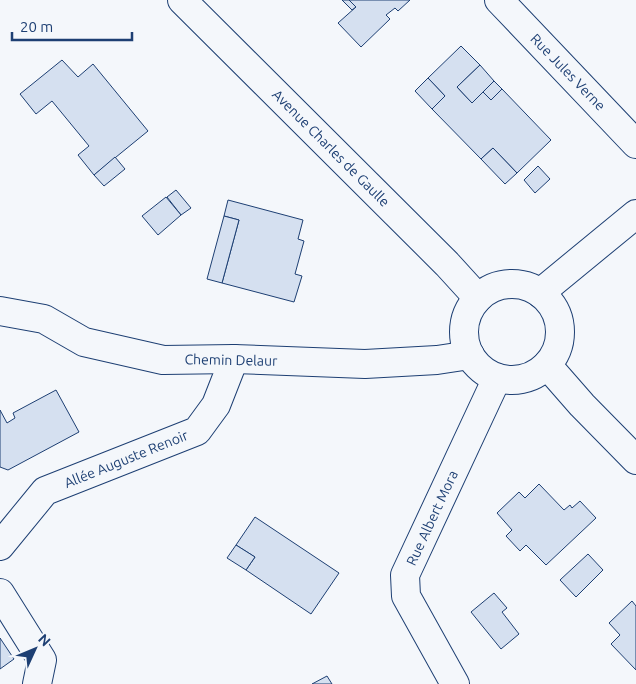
<svg xmlns="http://www.w3.org/2000/svg" width="636" height="684" font-family="Ubuntu,sans-serif">
<style>
.building{fill:#d5e0f0;stroke:#1d3f73}
.lines{fill:none;stroke-linecap:round;stroke-linejoin:round}
.minor-casing{stroke:#1d3f73;stroke-width:30}
.tertiary-casing{stroke:#1d3f73;stroke-width:30}
.minor{stroke:#f4f7fb;stroke-width:28}
.tertiary{stroke:#f4f7fb;stroke-width:28}
.labels{text-anchor:middle;stroke-width:4;stroke-linejoin:round;paint-order:stroke}
.street-label{font-size:14px;fill:#1d3f73;stroke:#f4f7fb}
</style>
<rect width="100%" height="100%" fill="#f4f7fb"/>
<!-- building -->
<g class="building">
<polygon points="342,0 349,0 356,7 352,10"/>
<polygon points="349,0 410,0 398,11 395,8 386,15 390,19 361,47 338,23 356,7"/>
<polygon points="461,46 480,65 457,87 472,103 483,92 491,100 502,89 551,140 517,173 493,148 481,159 432,109 445,96 428,78"/>
<polygon points="62,60 78,77 93,64 148,131 94,175 78,155 89,146 52,101 36,114 20,94"/>
<polygon points="480,65 494,81 472,103 457,87"/>
<polygon points="428,78 445,96 432,109 415,91"/>
<polygon points="494,81 502,89 491,100 483,92"/>
<polygon points="493,148 517,173 505,184 481,159"/>
<polygon points="115,157 125,169 104,186 94,175"/>
<polygon points="538,166 550,179 535,193 524,180"/>
<polygon points="176,190 191,208 181,215 167,197"/>
<polygon points="166,197 181,215 158,235 142,216"/>
<polygon points="228,200 303,220 298,239 304,241 295,274 302,276 294,302 222,283 239,220 224,216"/>
<polygon points="224,216 239,220 222,283 207,279"/>
<polygon points="56,390 79,432 8,470 0,467 0,410 7,423 15,418 13,413"/>
<polygon points="539,484 564,510 570,505 572,508 580,501 596,518 546,565 526,545 520,551 506,536 512,530 497,513 519,492 525,498"/>
<polygon points="255,517 339,573 311,614 246,570 255,557 236,545"/>
<polygon points="236,545 255,557 246,570 227,558"/>
<polygon points="588,554 603,570 576,597 560,580"/>
<polygon points="494,593 507,608 502,612 519,634 501,649 471,612"/>
<polygon points="632,601 636,606 636,670 611,644 620,635 609,623"/>
<polygon points="0,638 14,659 0,669"/>
<polygon points="327,676 332,684 312,684"/>
</g>
<g class="lines">
<defs>
<g id="minor">
<polyline points="499,0 636,144"/>
<polyline points="540,293 636,214"/>
<polyline points="0,311 44,319 84,342 163,360 234,359 365,364 437,360 470,355"/>
<polyline points="0,546 45,491 197,431 216,405 234,359"/>
<polyline points="0,593 42,660 37,684"/>
<polyline points="455,684 406,596 405,575 497,378"/>
</g>
<g id="tertiary">
<polyline points="182,0 447,264 478,298"/>
<circle cx="512" cy="332" r="48"/>
<polyline points="547,365 582,405 636,460"/>
</g>
</defs>
<!-- minor casing -->
<use href="#minor" class="minor-casing"/>
<!-- tertiary casing -->
<use href="#tertiary" class="tertiary-casing"/>
<!-- minor -->
<use href="#minor" class="minor"/>
<!-- tertiary -->
<use href="#tertiary" class="tertiary"/>
</g>
<g class="labels">
<!-- street labels -->
<g class="street-label">
<text transform="translate(568 72) rotate(46)" y="5">Rue Jules Verne</text>
<text transform="translate(331 148) rotate(45)" y="5">Avenue Charles de Gaulle</text>
<text transform="translate(231 360) rotate(1)" y="5">Chemin Delaur</text>
<text transform="translate(126 459) rotate(-22)" y="5">Allée Auguste Renoir</text>
<text transform="translate(432 518) rotate(-65)" y="5">Rue Albert Mora</text>
</g>
</g>
<!-- north arrow -->
<g transform="translate(35 649) rotate(46)" stroke="#f4f7fb" stroke-width="4" paint-order="stroke">
<path d="M0-4L9 19L0 12L-9 19Z" fill="#1d3f73"/>
<text y="-8" font-size="14" font-weight="bold" text-anchor="middle" fill="#1d3f73">N</text>
</g>
<!-- scale -->
<path d="M12 32v8h120v-8" fill="none" stroke="#1d3f73" stroke-width="2.5"/>
<text x="20" y="32" font-size="15" fill="#1d3f73" stroke="#f4f7fb" stroke-width="4" paint-order="stroke">20 m</text>
</svg>
